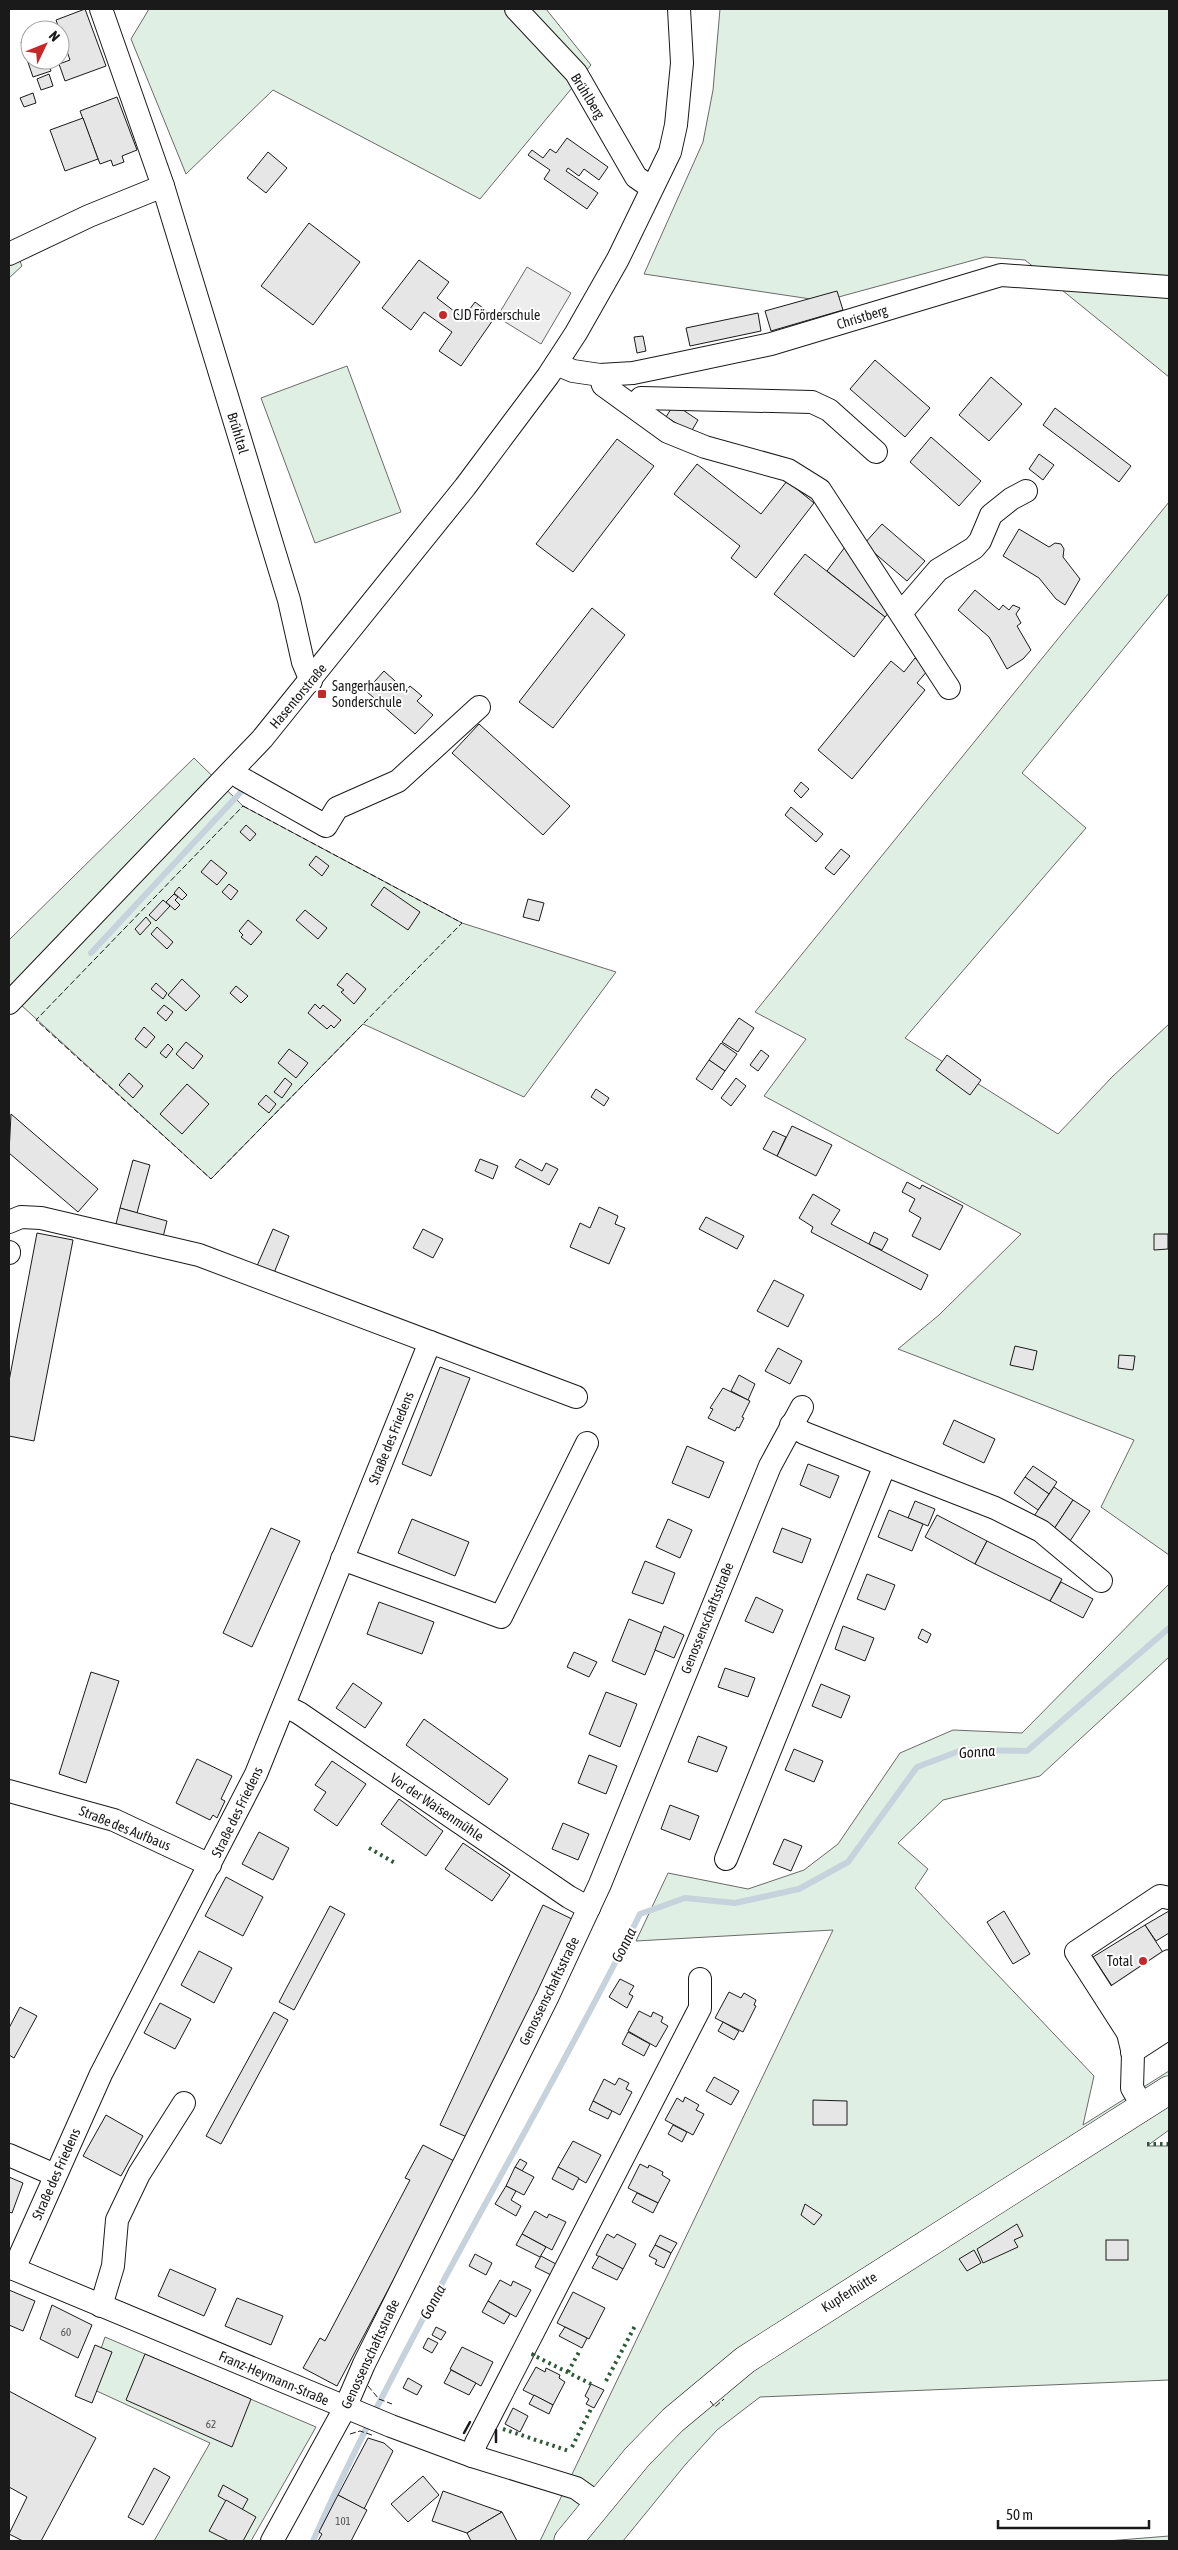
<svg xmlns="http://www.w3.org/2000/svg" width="1178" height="2550" font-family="'Asap Condensed',sans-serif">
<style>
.green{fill:#e0efe3;stroke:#6a6a6a}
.parking{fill:#ededed;stroke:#6a6a6a}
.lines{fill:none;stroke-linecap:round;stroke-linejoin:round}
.stream{stroke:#c6d2dc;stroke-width:6}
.building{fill:#e6e6e6;stroke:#1a1a1a}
.minor-casing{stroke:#1a1a1a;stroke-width:24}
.major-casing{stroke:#1a1a1a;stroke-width:29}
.minor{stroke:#fff;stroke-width:22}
.major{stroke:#fff;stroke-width:28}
.hedge{stroke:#2b5a34;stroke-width:4;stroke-dasharray:2.5 4;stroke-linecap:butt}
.fence{stroke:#1a1a1a;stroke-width:1;stroke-dasharray:6 2.5;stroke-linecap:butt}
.wall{stroke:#1a1a1a;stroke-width:2.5}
.poi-dot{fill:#c62828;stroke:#fff;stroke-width:2}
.labels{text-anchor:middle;stroke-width:4;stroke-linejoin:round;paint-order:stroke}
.number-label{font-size:11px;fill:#4d4d4d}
.street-label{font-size:14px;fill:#1a1a1a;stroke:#fff}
.poi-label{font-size:14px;fill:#1a1a1a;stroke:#fff;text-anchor:start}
.water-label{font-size:15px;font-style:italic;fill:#1a1a1a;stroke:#fff}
</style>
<rect width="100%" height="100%" fill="#fff"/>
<!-- green -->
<g class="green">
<polygon points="149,9 546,9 591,65 480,199 273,90 186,174 131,39"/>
<polygon points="720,9 1169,9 1169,377 1025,260 985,257 824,301 644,274 703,142 713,90"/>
<polygon points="13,244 22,266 9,278 9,245"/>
<polygon points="347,366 401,512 315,543 261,398"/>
<polygon points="1169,502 1169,593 1022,773 1086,828 905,1038 1058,1134 1113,1076 1169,1024 1169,1555 1101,1507 1134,1440 898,1349 939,1315 1021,1234 764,1096 806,1039 755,1012"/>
<polygon points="194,758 243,806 462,923 616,972 524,1097 363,1024 211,1179 9,994 9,940"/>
<polygon points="1169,1584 1169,1657 1040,1776 943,1800 898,1843 928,1869 915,1888 1094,2076 1083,2125 1169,2071 1169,2130 1147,2146 1169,2146 1169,2380 760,2397 717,2430 685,2465 623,2541 540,2541 833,1930 636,1941 668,1873 748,1889 804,1870 838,1844 900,1753 953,1730 1022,1733"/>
<polygon points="105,2337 316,2427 251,2541 154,2541 210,2443 88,2387"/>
<polygon points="1169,2536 1169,2541 1107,2541"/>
</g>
<!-- parking -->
<polygon class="parking" points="527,267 571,293 541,344 497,317"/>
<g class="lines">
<!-- stream -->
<g class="stream">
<polyline points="91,953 241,792"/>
<path d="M313,2541C409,2326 535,2125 640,1914L685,1898L735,1903L799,1889L848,1862L917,1767L962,1750L1027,1751L1169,1628"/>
</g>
</g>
<!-- building -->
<g class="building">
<polygon points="85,9 106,66 65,81 59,64 70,60 56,20"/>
<polygon points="30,39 30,60 48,60 51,71 33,77 21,42"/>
<polygon points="49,74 53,86 41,90 37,79"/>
<polygon points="33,93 36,103 24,107 20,98"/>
<polygon points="117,97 137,150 122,156 124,162 113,166 111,160 100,164 80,111"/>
<polygon points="83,118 98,159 65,171 50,130"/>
<polygon points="567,138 608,167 599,180 584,169 579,176 568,168 566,171 598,193 587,209 544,179 550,170 528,155 532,150 543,158 550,149 556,153"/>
<polygon points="268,152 287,168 266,193 247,178"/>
<polygon points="309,223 360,262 313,325 261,286"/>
<polygon points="419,260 449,282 437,298 463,318 475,302 495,317 461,366 439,351 452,332 424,312 411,330 382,308"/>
<polygon points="837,291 843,310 771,331 765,311"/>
<polygon points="758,313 761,331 690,346 686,328"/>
<polygon points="643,336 646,351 637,353 634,337"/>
<polygon points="875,360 930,408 905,437 850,389"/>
<polygon points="991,377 1022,404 989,441 959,415"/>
<polygon points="674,404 698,420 691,432 666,417"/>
<polygon points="1055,408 1131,466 1119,482 1043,425"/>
<polygon points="931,437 981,481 959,506 910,462"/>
<polygon points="617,439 654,466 573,572 536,544"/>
<polygon points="1039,454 1054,465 1043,480 1029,469"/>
<polygon points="697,464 761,514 787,481 814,503 756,578 731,558 740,546 674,494"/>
<polygon points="882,524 925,561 907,581 864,544"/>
<polygon points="1019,529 1049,547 1055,543 1061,544 1064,549 1063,557 1080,579 1065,605 1056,599 1039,578 1003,556"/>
<polygon points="845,547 890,611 885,617 827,571"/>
<polygon points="805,554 885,617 854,657 774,594"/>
<polygon points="975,590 999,610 1003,605 1009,610 1013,605 1020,608 1016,614 1021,623 1017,626 1031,650 1023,659 1007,669 989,637 958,610"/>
<polygon points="592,608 625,635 553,728 519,702"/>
<polygon points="915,658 928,670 917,683 925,690 852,779 818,750 891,661 904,672"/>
<polygon points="384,671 406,691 410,686 422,696 417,701 433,715 415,734 366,691"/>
<polygon points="479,724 570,806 543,835 452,753"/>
<polygon points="801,782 809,789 801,798 794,791"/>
<polygon points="791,807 823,834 816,842 785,815"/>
<polygon points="246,825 256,834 250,841 240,832"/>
<polygon points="841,849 850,856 834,875 825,868"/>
<polygon points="316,856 329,866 322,876 309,865"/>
<polygon points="211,860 227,873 217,885 201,872"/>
<polygon points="229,884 238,891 231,900 222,892"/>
<polygon points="179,887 187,895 182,900 174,893"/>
<polygon points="384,887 420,912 408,930 371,905"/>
<polygon points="174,894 178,897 175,900 180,905 175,910 166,902"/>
<polygon points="528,899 544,903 539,921 523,917"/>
<polygon points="163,900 170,906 156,921 149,915"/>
<polygon points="305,910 327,928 318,939 296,920"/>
<polygon points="146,917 151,923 140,935 135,929"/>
<polygon points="248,920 262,932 251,945 241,937 243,935 239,931"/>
<polygon points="157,927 173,942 167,949 151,934"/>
<polygon points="347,973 366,989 354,1004 341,992 344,990 337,985"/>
<polygon points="182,979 200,996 186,1011 168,995"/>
<polygon points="156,983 167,993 163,999 151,989"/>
<polygon points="236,986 248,996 241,1003 230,993"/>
<polygon points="315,1004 320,1009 323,1005 341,1020 334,1028 331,1025 327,1029 308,1013"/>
<polygon points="164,1005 173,1012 166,1021 157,1013"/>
<polygon points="739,1018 754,1028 738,1052 722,1042"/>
<polygon points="144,1027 155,1037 146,1048 135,1039"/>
<polygon points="186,1042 203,1056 193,1069 176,1054"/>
<polygon points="721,1043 737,1054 725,1071 709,1060"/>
<polygon points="168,1044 173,1049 166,1058 160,1053"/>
<polygon points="289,1049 308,1063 296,1078 278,1063"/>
<polygon points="761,1050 769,1056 758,1071 750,1065"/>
<polygon points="947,1055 981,1080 970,1095 936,1070"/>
<polygon points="709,1060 725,1071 712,1090 696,1079"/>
<polygon points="129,1073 143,1086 133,1098 119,1085"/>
<polygon points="285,1078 292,1084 282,1098 274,1092"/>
<polygon points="736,1078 746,1086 731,1106 721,1098"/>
<polygon points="187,1084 209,1104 182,1134 160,1114"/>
<polygon points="596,1089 609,1098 604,1106 591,1097"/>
<polygon points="266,1095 276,1104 269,1113 258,1104"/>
<polygon points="11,1114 98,1189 78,1212 9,1153"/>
<polygon points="792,1126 832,1145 816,1176 777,1156"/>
<polygon points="773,1131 786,1137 777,1156 763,1149"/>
<polygon points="480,1159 498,1166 493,1179 475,1171"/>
<polygon points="520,1159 542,1171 546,1163 558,1169 549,1185 515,1167"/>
<polygon points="133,1160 150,1165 137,1213 120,1208"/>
<polygon points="907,1182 920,1189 922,1185 963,1206 940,1250 912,1236 921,1218 909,1211 915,1199 902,1192"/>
<polygon points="813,1194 840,1210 831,1224 928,1275 921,1290 811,1232 813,1227 799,1218"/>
<polygon points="599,1207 618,1216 615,1224 625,1228 609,1264 570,1247 580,1223 590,1228"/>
<polygon points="120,1208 167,1221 163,1237 116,1224"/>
<polygon points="706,1217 744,1236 737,1249 699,1229"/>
<polygon points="273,1229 289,1236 274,1273 257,1266"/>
<polygon points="423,1229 443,1239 433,1258 413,1248"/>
<polygon points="874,1232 888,1239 882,1250 869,1244"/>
<polygon points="37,1233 73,1240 34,1441 9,1436 9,1381"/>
<polygon points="1154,1234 1168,1234 1168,1249 1154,1250"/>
<polygon points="774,1280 804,1295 788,1327 757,1311"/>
<polygon points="1015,1346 1037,1351 1033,1370 1010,1365"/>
<polygon points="778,1348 802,1361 790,1384 765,1371"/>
<polygon points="1119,1355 1135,1356 1133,1370 1118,1368"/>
<polygon points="440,1367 470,1378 431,1476 402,1464"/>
<polygon points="739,1375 755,1384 748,1400 731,1391"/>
<polygon points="723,1388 750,1401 742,1417 744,1418 739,1428 737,1427 735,1431 708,1418 713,1409 710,1408"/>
<polygon points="954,1420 995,1439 984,1463 943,1444"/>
<polygon points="687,1446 724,1462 709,1498 672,1483"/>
<polygon points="808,1464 839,1476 830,1498 800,1485"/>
<polygon points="1033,1466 1057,1482 1049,1494 1025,1477"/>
<polygon points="1025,1477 1049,1494 1038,1510 1014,1493"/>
<polygon points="1054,1487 1073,1500 1054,1529 1034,1516"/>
<polygon points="1073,1500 1090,1511 1070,1541 1054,1529"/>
<polygon points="915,1501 935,1509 928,1526 908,1518"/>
<polygon points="889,1510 923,1524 912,1551 878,1537"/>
<polygon points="937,1515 987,1541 975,1564 925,1537"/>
<polygon points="412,1519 469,1542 455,1576 398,1553"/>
<polygon points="668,1519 692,1530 680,1558 656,1547"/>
<polygon points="271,1528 300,1541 252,1647 223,1633"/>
<polygon points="782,1528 811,1539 802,1563 773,1552"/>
<polygon points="987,1541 1062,1579 1050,1601 975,1564"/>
<polygon points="645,1561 675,1573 663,1604 632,1593"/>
<polygon points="867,1574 895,1585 885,1610 857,1599"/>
<polygon points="1061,1582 1093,1599 1083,1618 1050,1601"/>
<polygon points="756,1597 783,1610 773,1633 745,1621"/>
<polygon points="379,1602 434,1622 422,1654 367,1634"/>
<polygon points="629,1619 662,1633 645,1675 612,1661"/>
<polygon points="664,1626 684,1635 674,1658 655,1650"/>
<polygon points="843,1626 874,1638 865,1661 835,1649"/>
<polygon points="922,1629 931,1634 927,1643 918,1638"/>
<polygon points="574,1652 597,1662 589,1677 567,1667"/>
<polygon points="725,1668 755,1678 748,1697 718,1687"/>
<polygon points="91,1672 119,1681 86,1783 59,1774"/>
<polygon points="353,1683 382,1703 365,1728 336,1708"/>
<polygon points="821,1684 850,1696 841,1718 812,1706"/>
<polygon points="606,1692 637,1704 620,1747 589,1734"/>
<polygon points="424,1719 508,1779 489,1805 406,1745"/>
<polygon points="698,1736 727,1747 717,1772 688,1762"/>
<polygon points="794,1749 823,1761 814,1782 785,1770"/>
<polygon points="589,1755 617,1766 606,1794 578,1783"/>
<polygon points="197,1759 232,1776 221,1799 225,1801 217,1818 213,1815 210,1820 176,1803"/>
<polygon points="332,1761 366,1784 337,1826 314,1810 326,1792 315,1785"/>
<polygon points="399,1799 443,1831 426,1856 381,1824"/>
<polygon points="670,1805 699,1816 690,1840 661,1829"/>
<polygon points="563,1823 589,1834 578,1860 552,1849"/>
<polygon points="259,1832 289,1848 273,1880 242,1864"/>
<polygon points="784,1839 802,1846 791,1871 773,1864"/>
<polygon points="463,1843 510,1875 492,1901 445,1869"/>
<polygon points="226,1877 263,1897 243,1936 205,1916"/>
<polygon points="543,1905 572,1919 469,2138 440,2125"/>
<polygon points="330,1906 345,1914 294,2010 279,2002"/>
<polygon points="1004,1911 1030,1954 1013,1964 987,1922"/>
<polygon points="1169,1911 1169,1933 1156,1941 1145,1925"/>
<polygon points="1145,1925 1164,1954 1112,1986 1093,1957"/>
<polygon points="199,1951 232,1968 214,2003 181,1985"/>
<polygon points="620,1979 634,1986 629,1994 633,1996 627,2008 609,1997"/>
<polygon points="729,1992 741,1998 744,1993 756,2000 754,2005 756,2006 743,2032 715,2018"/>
<polygon points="160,2003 191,2019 175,2049 144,2033"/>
<polygon points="20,2007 37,2016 14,2058 9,2055 9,2028"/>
<polygon points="639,2011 651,2017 653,2012 663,2017 661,2022 668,2026 656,2047 628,2031"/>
<polygon points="274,2012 288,2020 221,2144 206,2136"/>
<polygon points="723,2022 739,2031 734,2040 718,2031"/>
<polygon points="628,2032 650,2044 644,2056 622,2044"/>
<polygon points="714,2077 739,2091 731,2105 706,2091"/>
<polygon points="619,2078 629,2083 626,2089 632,2092 620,2115 593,2101 604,2079 615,2085"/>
<polygon points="685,2097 699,2105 696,2110 704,2114 693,2135 665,2120 677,2098 683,2102"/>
<polygon points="813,2100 847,2101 847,2125 813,2125"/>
<polygon points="593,2101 612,2111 608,2119 589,2110"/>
<polygon points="106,2115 143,2136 121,2176 83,2156"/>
<polygon points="673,2125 687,2132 682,2142 668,2134"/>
<polygon points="573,2141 601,2155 586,2183 558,2167"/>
<polygon points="423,2145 456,2162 337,2386 303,2368 320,2338 325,2341 410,2180 405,2178"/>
<polygon points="520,2159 527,2163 522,2171 515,2167"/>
<polygon points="640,2164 648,2168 649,2165 663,2172 662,2175 670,2180 658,2203 628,2188"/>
<polygon points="515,2167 534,2177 524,2195 506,2186"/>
<polygon points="558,2167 579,2178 573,2190 552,2179"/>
<polygon points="9,2177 23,2183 12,2213 9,2212"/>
<polygon points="506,2186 516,2191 511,2200 521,2206 516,2216 495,2204"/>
<polygon points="637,2193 658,2203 653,2213 632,2202"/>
<polygon points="805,2204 822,2215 814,2225 801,2215"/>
<polygon points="535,2211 547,2218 549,2214 566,2222 552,2250 522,2234"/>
<polygon points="1017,2224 1023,2236 1014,2240 1018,2247 983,2263 977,2249"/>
<polygon points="522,2234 546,2247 540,2257 516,2245"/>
<polygon points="607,2234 614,2238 617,2234 636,2244 623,2269 596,2255"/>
<polygon points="660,2235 677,2243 671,2253 655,2245"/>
<rect x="1106" y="2240" width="22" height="20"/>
<polygon points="655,2245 671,2253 664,2268 655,2264 657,2260 649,2256"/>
<polygon points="974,2250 981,2263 967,2271 959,2259"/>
<polygon points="475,2254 492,2263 486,2275 469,2266"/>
<polygon points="541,2256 556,2264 551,2275 535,2267"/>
<polygon points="599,2256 623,2269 617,2280 592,2268"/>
<polygon points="170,2269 216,2289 204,2316 158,2296"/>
<polygon points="500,2280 511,2286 513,2281 531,2290 516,2317 488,2301"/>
<polygon points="9,2290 35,2301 23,2331 9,2325"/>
<polygon points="573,2292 605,2308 589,2339 557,2323"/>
<polygon points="237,2298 283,2316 271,2345 225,2326"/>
<polygon points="488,2301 510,2314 504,2324 482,2312"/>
<polygon points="52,2305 92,2325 78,2358 40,2339"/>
<polygon points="436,2327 446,2332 441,2340 432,2335"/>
<polygon points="565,2327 587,2338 582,2348 559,2336"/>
<polygon points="428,2338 438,2343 432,2353 423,2348"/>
<polygon points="95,2345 112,2352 92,2403 75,2396"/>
<polygon points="462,2347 493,2362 481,2386 450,2369"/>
<polygon points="145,2354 251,2399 232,2447 126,2400"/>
<polygon points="536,2367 545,2372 546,2368 560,2375 559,2378 565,2382 553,2405 523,2390"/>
<polygon points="451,2370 476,2383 469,2395 444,2383"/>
<polygon points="408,2378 422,2386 417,2395 403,2388"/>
<polygon points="591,2384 604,2390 594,2408 586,2404 589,2399 585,2396"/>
<polygon points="9,2391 96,2438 41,2541 23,2541 9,2534 27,2497 9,2487"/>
<polygon points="534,2395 553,2405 549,2414 529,2404"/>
<polygon points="513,2408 528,2416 520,2432 505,2424"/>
<polygon points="368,2438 384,2443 393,2451 364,2509 338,2495"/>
<polygon points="154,2468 170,2477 143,2525 128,2517"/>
<polygon points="423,2476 439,2495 408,2522 391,2504"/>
<polygon points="223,2485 248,2499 242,2510 218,2496"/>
<polygon points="443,2491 502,2512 467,2533 432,2521"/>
<polygon points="338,2495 367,2510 351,2541 318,2541 322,2534 319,2532"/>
<polygon points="226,2500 256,2517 243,2541 229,2541 209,2531"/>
<polygon points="502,2512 517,2541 471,2541 467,2533"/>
</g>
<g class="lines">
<defs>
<g id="minor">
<polyline points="101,9 163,186 289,600 303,662 311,681"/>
<polyline points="516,9 576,73 636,177 652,188"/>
<polyline points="9,254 89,216 163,186"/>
<polyline points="556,364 573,371 600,375 633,373 667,366 771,344 1001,275 1169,287"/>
<polyline points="600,375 603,385 668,432 705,447 788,470 820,490 949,688"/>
<polyline points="633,406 641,398 812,402 829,410 876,452"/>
<polyline points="901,613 938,570 974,548 980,541 991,515 1011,499 1026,491"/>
<polyline points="233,771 241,778 326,826 337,808 398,781 479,707"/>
<polyline points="9,1003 262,739 465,487 548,376 576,333 618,259 670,152 676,125 682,63 679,9"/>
<polyline points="9,1222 21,1217 41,1218 199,1255 576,1397"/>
<polyline points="9,1252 9,1253"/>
<polyline points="885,1465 995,1508 1041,1531 1101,1581"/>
<polyline points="342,1559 501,1617 587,1443"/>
<polyline points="285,1706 299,1713 569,1897 589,1908"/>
<polyline points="9,1791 114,1820 210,1865"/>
<polyline points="726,1859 885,1465 804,1433 791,1425"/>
<polyline points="1109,2001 1169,1961"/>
<polyline points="1120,2018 1169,1985"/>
<polyline points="1128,2033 1169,2006"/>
<polyline points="1132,2052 1169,2028"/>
<polyline points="1143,2107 1132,2088 1133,2054 1128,2033 1076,1952 1160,1896 1169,1898"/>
<polyline points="9,2155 55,2175"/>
<polyline points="9,2267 391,2426 472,2456 576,2488 597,2503"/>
<polyline points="14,2269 101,2074 256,1774 430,1342"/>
<polyline points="101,2306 113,2266 117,2220 139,2174 184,2103"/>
<polyline points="472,2456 476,2443 700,2008 700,1979"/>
<polyline points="272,2541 345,2408 364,2364 547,1998 600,1884 770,1466 802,1407"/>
</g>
<polyline id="major" points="568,2541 637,2457 673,2420 745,2360 1169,2090"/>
</defs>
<!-- minor casing -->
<use href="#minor" class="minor-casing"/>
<!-- major casing -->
<use href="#major" class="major-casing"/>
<!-- minor -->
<use href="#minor" class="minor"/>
<!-- major -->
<use href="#major" class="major"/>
<!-- hedge -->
<g class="hedge">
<polyline points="369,1848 395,1863"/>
<polyline points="1147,2144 1169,2144"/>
<polyline points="534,2353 533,2355 591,2384"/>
<polyline points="568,2372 579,2352"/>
<polyline points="606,2381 636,2324"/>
<polyline points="503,2429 569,2451"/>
<polyline points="572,2447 592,2407"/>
</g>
<!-- fence -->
<g class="fence">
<polygon points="243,806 462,923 211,1179 36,1020"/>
<polyline points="368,2386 379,2399 392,2404"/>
<polyline points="710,2401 715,2407 724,2399"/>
<polyline points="350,2434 360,2431 372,2435"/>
</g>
<!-- wall -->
<g class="wall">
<polyline points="496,2430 496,2442"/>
<polyline points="464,2433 470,2422"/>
</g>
</g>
<!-- markers -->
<g class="poi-dot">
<circle cx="443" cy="315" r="5"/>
<rect x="317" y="689" width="10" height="10" rx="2.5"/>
<circle cx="1143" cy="1961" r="5"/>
</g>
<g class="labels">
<!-- number labels -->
<g class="number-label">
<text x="66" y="2336">60</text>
<text x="211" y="2428">62</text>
<text x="343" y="2525">101</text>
</g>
<!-- street labels -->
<g class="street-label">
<text transform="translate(588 96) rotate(58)" y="5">Brühlberg</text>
<text transform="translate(862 317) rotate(-17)" y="5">Christberg</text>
<text transform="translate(238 433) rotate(73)" y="5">Brühltal</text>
<text transform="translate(298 696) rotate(-50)" y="5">Hasentorstraße</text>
<text transform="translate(391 1438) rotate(-68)" y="5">Straße des Friedens</text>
<text transform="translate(707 1618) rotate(-68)" y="5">Genossenschaftsstraße</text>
<text transform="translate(437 1807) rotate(34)" y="5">Vor der Waisenmühle</text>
<text transform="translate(237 1812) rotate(-64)" y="5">Straße des Friedens</text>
<text transform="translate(125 1828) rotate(22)" y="5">Straße des Aufbaus</text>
<text transform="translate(549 1991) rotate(-64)" y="5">Genossenschaftsstraße</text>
<text transform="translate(56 2174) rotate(-66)" y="5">Straße des Friedens</text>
<text transform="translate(849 2292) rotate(-32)" y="5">Kupferhütte</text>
<text transform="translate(370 2354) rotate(-65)" y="5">Genossenschaftsstraße</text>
<text transform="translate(274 2378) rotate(23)" y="5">Franz-Heymann-Straße</text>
</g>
<!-- poi labels -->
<g class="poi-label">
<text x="453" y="320">CJD Förderschule</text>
<text x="332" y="691">Sangerhausen,<tspan x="332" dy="16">Sonderschule</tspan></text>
<text x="1133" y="1966" text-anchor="end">Total</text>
</g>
<!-- water labels -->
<g class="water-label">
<text transform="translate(977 1752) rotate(-4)" y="5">Gonna</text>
<text transform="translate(624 1945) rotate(-63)" y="5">Gonna</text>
<text transform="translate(433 2302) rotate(-61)" y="5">Gonna</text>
</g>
</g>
<!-- border -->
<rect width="1178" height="2550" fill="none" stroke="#1a1a1a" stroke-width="20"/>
<!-- north arrow -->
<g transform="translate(45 45) rotate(47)"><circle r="24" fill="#ffffff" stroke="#a3a3a3"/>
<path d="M0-4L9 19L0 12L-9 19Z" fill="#c62828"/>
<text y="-8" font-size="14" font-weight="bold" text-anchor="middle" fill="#1a1a1a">N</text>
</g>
<!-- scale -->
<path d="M998 2520v8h151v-8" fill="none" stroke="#1a1a1a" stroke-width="2.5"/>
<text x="1006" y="2520" font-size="15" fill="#1a1a1a" stroke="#ffffff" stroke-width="4" paint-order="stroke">50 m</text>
</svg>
